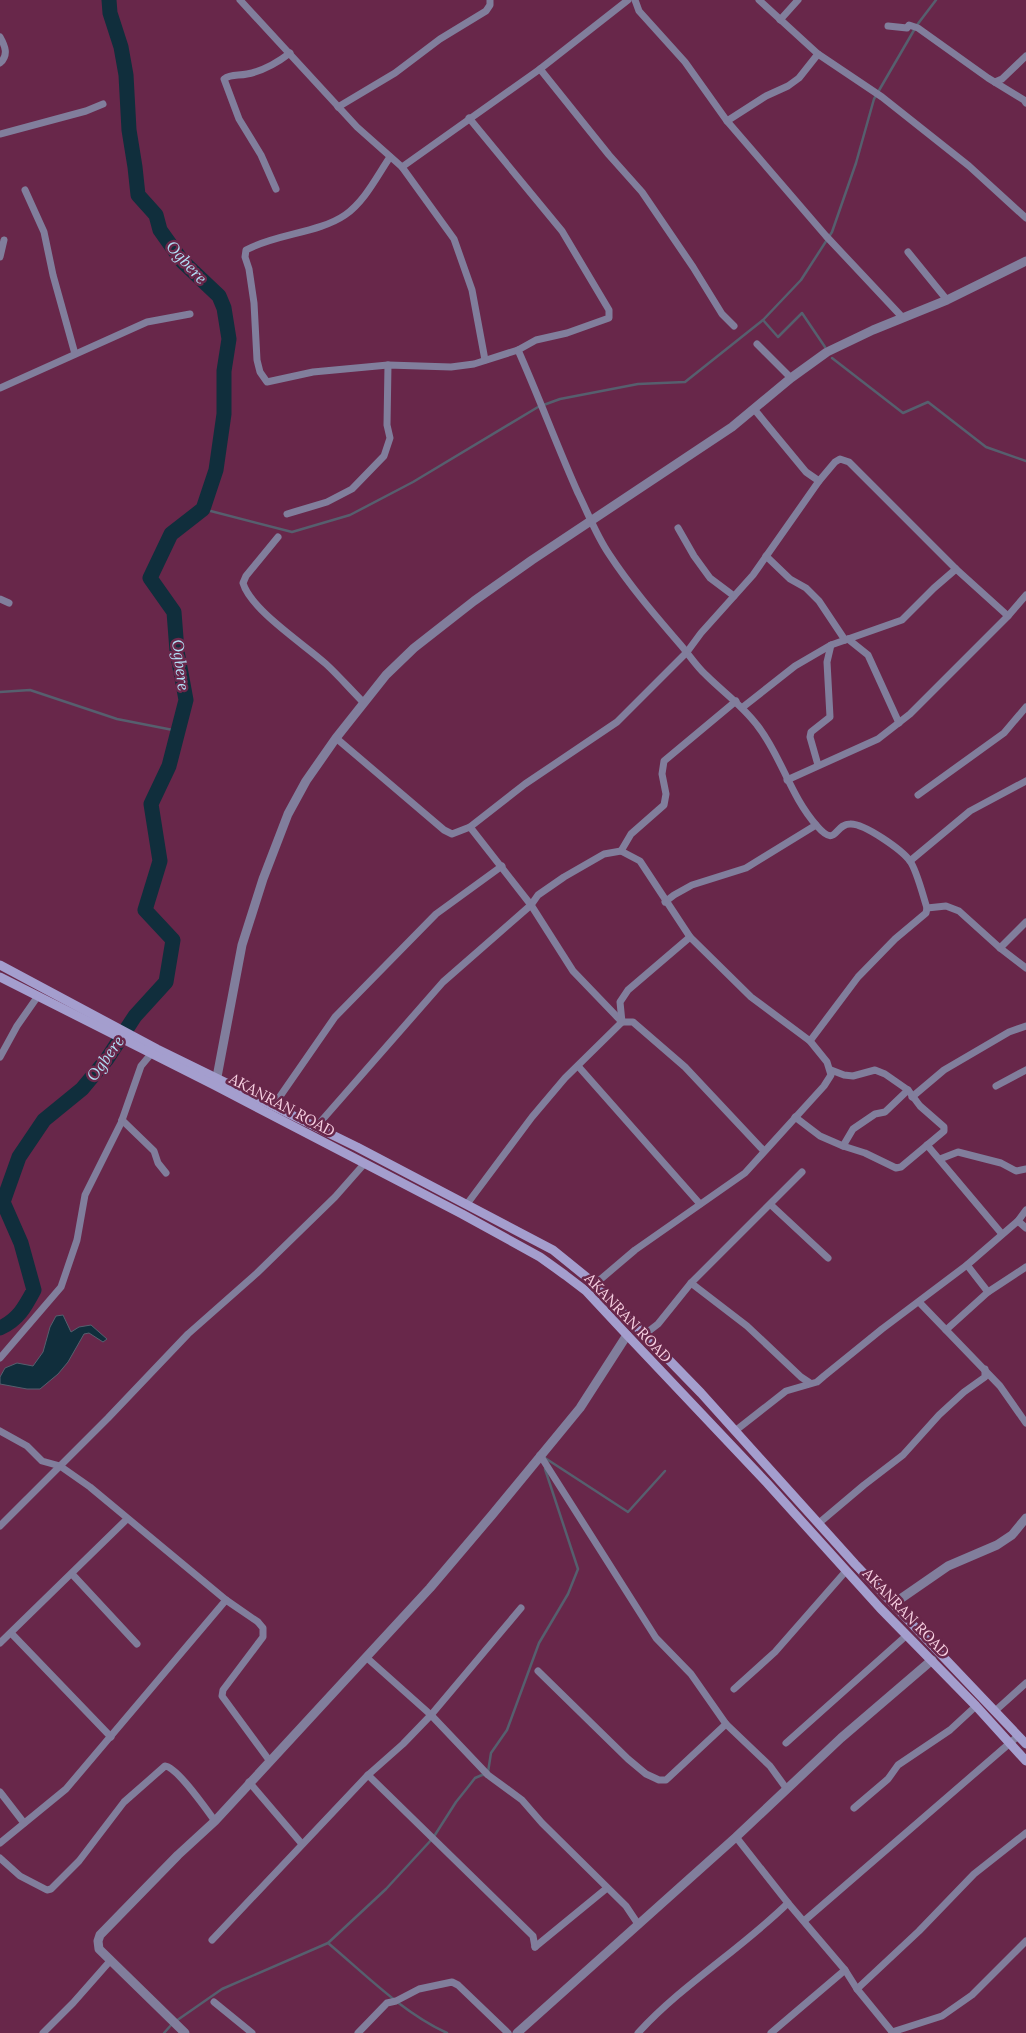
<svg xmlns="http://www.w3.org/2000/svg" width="1026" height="2033" font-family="Lora,serif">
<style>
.water{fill:#102e3c;stroke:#565f6e}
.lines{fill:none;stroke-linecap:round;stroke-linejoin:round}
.stream{stroke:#565f6e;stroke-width:2.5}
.river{stroke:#102e3c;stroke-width:15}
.minor{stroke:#817e9c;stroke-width:7}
.tertiary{stroke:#817e9c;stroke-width:9}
.secondary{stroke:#a49ece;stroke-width:9}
.labels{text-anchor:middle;stroke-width:5;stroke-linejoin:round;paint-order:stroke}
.street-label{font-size:15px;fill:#f8d0e2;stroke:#68274a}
.water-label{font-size:16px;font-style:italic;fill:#b2dff5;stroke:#68274a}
</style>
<rect width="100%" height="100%" fill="#68274a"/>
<!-- water -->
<polygon class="water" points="63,1315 71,1332 79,1327 91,1325 107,1339 103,1342 89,1333 84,1334 68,1362 58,1374 40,1389 27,1389 0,1384 0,1377 5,1368 17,1363 33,1366 43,1352 50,1327 56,1316"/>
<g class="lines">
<!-- stream -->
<g class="stream">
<polyline points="763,320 778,337 802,313 825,347"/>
<polyline points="832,358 903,413 928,402 986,447 1026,461"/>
<polyline points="203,509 292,532 350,515 413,482 538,407 560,399 638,384 685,382 763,320 801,280 832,232 856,163 874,99 917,25 936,0"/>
<polyline points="0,692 30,690 117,719 178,731"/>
<polyline points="545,1458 628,1512 665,1471"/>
<polyline points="488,1772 491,1753 507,1730 539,1643 568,1594 578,1569 545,1469"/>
<path d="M328,1943C366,1975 402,2012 447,2033"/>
<polyline points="176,2021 222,1989 328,1943 386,1889 433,1838 456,1802 468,1787 475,1778 482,1775 486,1775"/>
<polyline points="164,2033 172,2024"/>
</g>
<!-- river -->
<path class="river" d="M0,1328C18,1320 25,1307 34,1290L21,1243L3,1202L19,1157L44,1120L82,1089L107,1059L135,1016L166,982L173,940L145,910L160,861L151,804L169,766L186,700L177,651L174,612L150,578L171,534L203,509L216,470L224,414V371L229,339L224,308L219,296L182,261L160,230L156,215L138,195L135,167L129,130L126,75L121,47L110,13L109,0"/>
<!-- minor -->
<g class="minor">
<polyline points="240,0 357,127 402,167 454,239 472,290 485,360"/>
<polyline points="635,0 639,11 685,62 727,121 826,236 903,318"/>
<polyline points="759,0 818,54 882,97 969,166 1026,218"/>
<polyline points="780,20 798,0"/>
<polyline points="888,26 907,28 909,25 918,28 988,78 1024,100 1026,103"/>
<path d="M0,37C5,46 9,55 0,63"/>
<polyline points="540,69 609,155 642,192 693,267 722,314 734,326"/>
<polyline points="995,82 1002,79 1026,56"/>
<polyline points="338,107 395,73 440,39 486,11 490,5 490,0"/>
<polyline points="727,121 766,96 788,86 799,78 818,54"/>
<polyline points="0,134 86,111 103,104"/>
<path d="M390,157C377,176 365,201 345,215C319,233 275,234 246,250L245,257L249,269L254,303L257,360L260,372L267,382L313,372L388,365L451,367L474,364L518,350L536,340L567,333L609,318V310L562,231L469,118"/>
<polyline points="402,167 540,69 628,0"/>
<path d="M276,189L261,155L239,119L224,79C231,74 238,76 247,74C263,71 277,63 290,53"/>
<polyline points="25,190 44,232 53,275 75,354"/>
<polyline points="908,252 947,300"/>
<polyline points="0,257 4,240"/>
<polyline points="757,344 791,378"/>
<path d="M518,350C539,397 557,446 578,493C588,513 596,535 609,554C630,586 654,614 679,643C688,653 696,666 706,675C723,692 742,705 757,725C781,755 790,796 817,826C837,849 834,824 850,824C864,823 902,850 910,861C917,871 923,896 927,908L926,913L895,939L858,977L810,1041"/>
<polyline points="0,388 147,322 190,314"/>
<polyline points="754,409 806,472 819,481"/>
<polyline points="287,514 327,502 352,489 384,456 390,438 387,425 388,365"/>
<polyline points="678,528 694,556 710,578 734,596"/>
<path d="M278,537L246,576L243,583C251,610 304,644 326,664C339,676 351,690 364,703"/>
<polyline points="766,556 790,579 806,588 819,601 845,640"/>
<polyline points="0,599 9,603"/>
<polyline points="848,639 868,655 899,723"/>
<polyline points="743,707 795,666 831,645 902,620 934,588 956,569"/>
<polyline points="336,738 444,830 452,834 470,827 531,905 573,971 622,1022 633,1022 685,1067 764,1151"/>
<polyline points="818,765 810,737 811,732 830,717 827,662 831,645"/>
<polyline points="787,780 878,739 910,714 1008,616 1026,595"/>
<polyline points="918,795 1004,733 1026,707"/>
<polyline points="470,827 525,784 617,722 687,652 701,633 753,575 819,481 835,462 840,459 849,462 956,569 1008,616"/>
<polyline points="621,851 631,834 664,805 666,794 662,774 664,761 736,701"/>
<polyline points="910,861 970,811 1026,781"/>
<polyline points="665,902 674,895 692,885 746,868 816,825"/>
<polyline points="927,908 946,906 959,911 1000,948 1026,968"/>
<polyline points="1000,948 1026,922"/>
<polyline points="0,1057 17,1026 38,996"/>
<polyline points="578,1066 700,1204"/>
<polyline points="996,1086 1026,1070"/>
<polyline points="912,1097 944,1070 1009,1032 1026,1026"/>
<polyline points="274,1105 335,1017 436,914 502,866"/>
<polyline points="795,1117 820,1136 843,1146 865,1153 896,1168 901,1167 944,1131 944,1127 920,1106 908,1090 885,1074 875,1070 853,1076 844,1075 831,1070"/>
<polyline points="122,1120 154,1151 158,1163 166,1173"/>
<polyline points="316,1127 443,982 531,905 538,895 564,877 604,854 621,851 640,861 690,937 751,997 810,1041 827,1062 831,1075 824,1086 745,1173 635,1250 595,1284"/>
<polyline points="927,1145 1002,1234"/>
<polyline points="843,1146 853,1129 875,1114 885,1112 908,1090"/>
<polyline points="940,1159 958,1152 1001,1163 1016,1171 1026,1169"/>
<polyline points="467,1204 532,1117 565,1078 622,1022 620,1002 628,990 690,937"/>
<polyline points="771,1205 828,1258"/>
<polyline points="1018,1221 1026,1228"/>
<polyline points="967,1265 988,1292"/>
<polyline points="691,1283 747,1326 801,1377 810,1383"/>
<polyline points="919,1302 1000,1386 1026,1423"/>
<polyline points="946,1330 988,1292 1026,1267"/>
<polyline points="645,1334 658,1324 691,1283 802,1172"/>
<polyline points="0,1358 61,1287 77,1240 85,1195 121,1123 141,1066 151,1054"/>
<polyline points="0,1431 27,1446 42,1461 60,1466 90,1487 226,1600 258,1622 263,1628 263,1637 223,1690 222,1696 269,1760"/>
<polyline points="735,1431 786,1391 817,1382 824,1376 882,1329 967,1265 1018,1221 1026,1210"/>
<polyline points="540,1455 656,1638 691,1674 726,1724 770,1766 786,1788"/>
<polyline points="819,1523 864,1485 903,1455 939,1415 964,1392 985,1377 985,1369"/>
<polyline points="0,1526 108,1418 188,1334 257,1273 335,1197 365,1163"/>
<polyline points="72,1574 137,1644"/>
<polyline points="11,1633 111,1737"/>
<polyline points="0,1643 127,1519"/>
<polyline points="366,1657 431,1715 488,1775 522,1800 542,1823 626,1906 638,1924"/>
<polyline points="538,1671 628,1759 646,1774 659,1780 666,1780 726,1724"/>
<polyline points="734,1689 775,1652 846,1571"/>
<polyline points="995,1711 1026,1683"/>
<polyline points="786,1743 907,1635"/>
<polyline points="368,1775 533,1936 535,1947"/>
<polyline points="249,1782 302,1844"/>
<polyline points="0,1792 24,1823"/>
<polyline points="854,1808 888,1779 898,1765 950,1730 976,1706"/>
<polyline points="736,1837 788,1903 845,1970 857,1989 893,2033"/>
<polyline points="0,1843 66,1789 226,1600"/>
<path d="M0,1858L20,1876L47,1890L51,1889L79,1861L124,1802L165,1766C177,1767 206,1809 215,1821"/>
<polyline points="804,1921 1018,1736"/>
<polyline points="212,1940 368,1775 403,1744 431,1715 521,1608"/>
<polyline points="535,1947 607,1888"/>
<polyline points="857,1989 919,1931 974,1874 1026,1833"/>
<polyline points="214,2002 252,2033"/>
<polyline points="892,2032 942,2016 972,1995 1026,1941"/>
<polyline points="43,2033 73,2003 110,1961"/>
<polyline points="358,2033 387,2003 396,2001 419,1989 452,1982 458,1985 508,2033"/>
<path d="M638,2033C683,1984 740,1950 788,1903"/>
<polyline points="771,2033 845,1970"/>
</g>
<!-- tertiary -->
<g class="tertiary">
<polyline points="217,1077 242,945 263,879 288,814 306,781 336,738 386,675 414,648 474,601 532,560 732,427 791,378 827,352 873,330 947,300 1026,261"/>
<polyline points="893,1604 948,1566 997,1545 1012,1535 1026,1518"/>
<polyline points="185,2033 99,1949 98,1941 100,1935 178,1855 215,1821 430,1588 492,1515 580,1408 627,1335"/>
<polyline points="517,2033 736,1837 841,1738 932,1660"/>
</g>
<!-- secondary -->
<g class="secondary">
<polyline points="0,965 157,1049 357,1147 553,1250 595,1284 701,1393 855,1564 1026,1744"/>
<polyline points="0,977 214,1085 462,1214 540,1257 565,1275 586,1291 627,1335 767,1483 880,1608 976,1706 1026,1761"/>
</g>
</g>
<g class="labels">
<!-- street labels -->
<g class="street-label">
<text transform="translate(282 1105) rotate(28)" y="5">AKANRAN ROAD</text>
<text transform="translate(628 1318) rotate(46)" y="5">AKANRAN ROAD</text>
<text transform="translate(906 1613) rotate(46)" y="5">AKANRAN ROAD</text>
</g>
<!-- water labels -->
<g class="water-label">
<text transform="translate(187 262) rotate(48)" y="6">Ogbere</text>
<text transform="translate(181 665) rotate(83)" y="6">Ogbere</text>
<text transform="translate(105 1058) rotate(-54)" y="6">Ogbere</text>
</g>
</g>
</svg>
